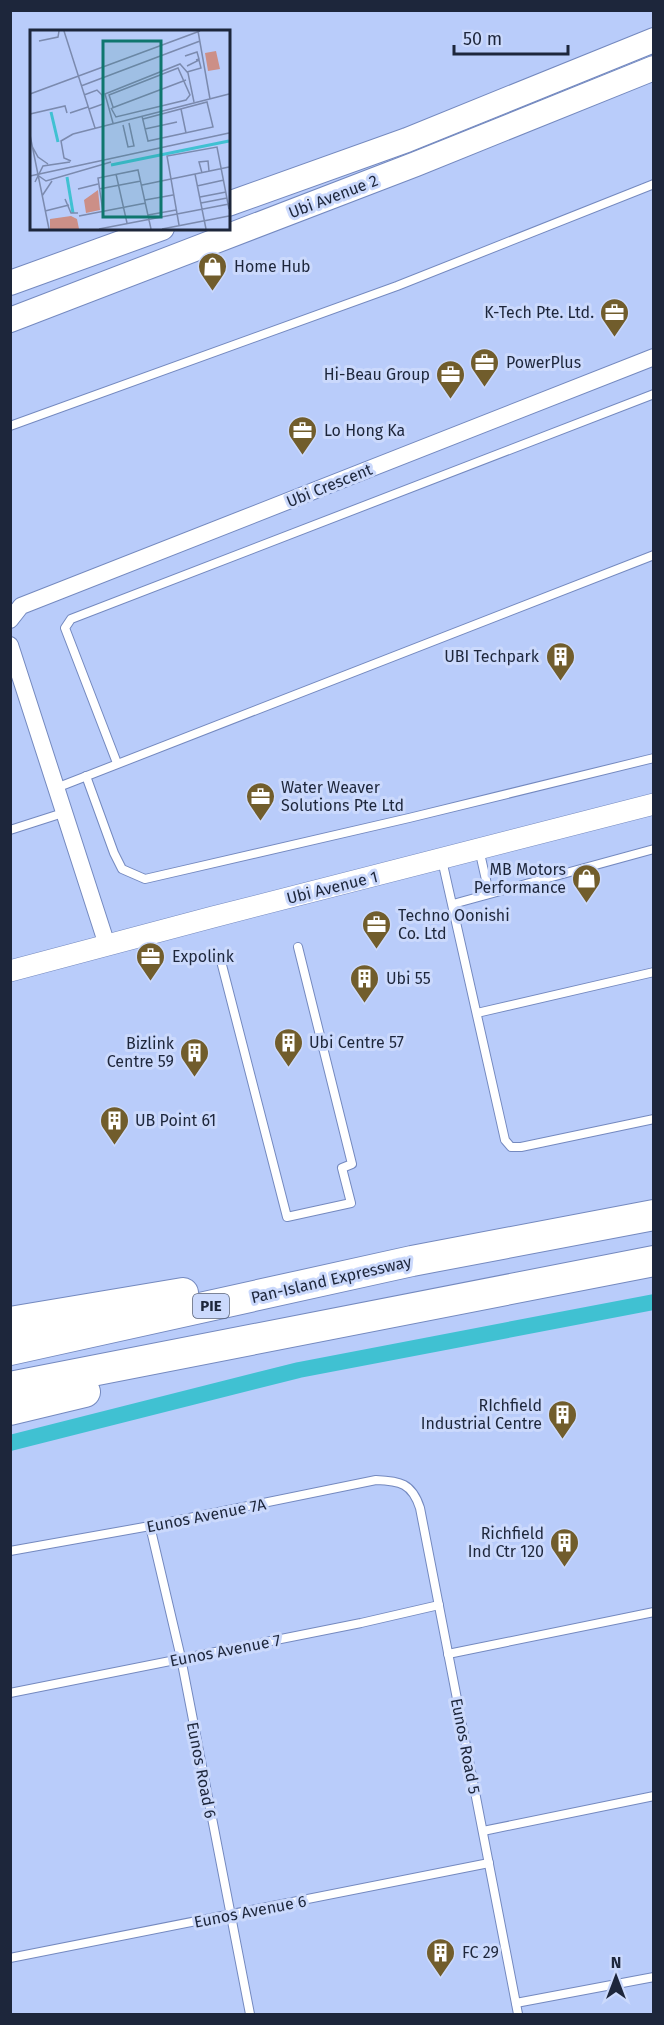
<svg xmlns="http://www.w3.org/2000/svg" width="664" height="2025" font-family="'Fira Sans',sans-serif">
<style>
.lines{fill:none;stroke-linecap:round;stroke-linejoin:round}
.canal{stroke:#40c1d2;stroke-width:16}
.service-casing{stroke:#7489bf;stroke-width:10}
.minor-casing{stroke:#7489bf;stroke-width:18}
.tertiary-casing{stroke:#7489bf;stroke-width:22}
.secondary-casing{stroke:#7489bf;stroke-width:26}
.motorway-casing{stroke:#7489bf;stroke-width:32}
.service{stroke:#fff;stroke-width:8}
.minor{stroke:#fff;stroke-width:16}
.tertiary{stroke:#fff;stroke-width:21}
.secondary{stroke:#fff;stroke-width:24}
.motorway{stroke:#fff;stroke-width:30}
.labels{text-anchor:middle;stroke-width:6;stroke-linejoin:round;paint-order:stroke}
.shield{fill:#cbd9fc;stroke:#515c75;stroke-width:1.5}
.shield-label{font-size:15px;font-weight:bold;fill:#1d263b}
.street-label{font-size:16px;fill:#1d263b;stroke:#cbd9fc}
.poi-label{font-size:16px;fill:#1d263b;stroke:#cbd9fc;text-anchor:start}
.inset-river{fill:none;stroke:#40c1d2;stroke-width:3}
.inset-road{fill:none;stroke:#7b8aae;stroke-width:1.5}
.view{fill:#0f766e;fill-opacity:0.15;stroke:#0f766e;stroke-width:3}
.inset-edge{fill:none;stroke:#1d263b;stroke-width:3}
</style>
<rect width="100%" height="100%" fill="#b9ccfa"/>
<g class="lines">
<!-- canal -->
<polyline class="canal" points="10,1443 299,1370 654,1302"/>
<defs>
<g id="service">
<polyline points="10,426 397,286 654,184"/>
<polyline points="117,763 65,628 71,619 654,394"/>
<polyline points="86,776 114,853 122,869 145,879 409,818 654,758"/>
<polyline points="56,788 654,555"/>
<polyline points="10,830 63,813"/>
<polyline points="479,849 489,893"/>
<polyline points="442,860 505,1140 511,1147 521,1147 654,1119"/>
<polyline points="453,904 654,849"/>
<polyline points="222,965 287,1217 351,1203 342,1168 352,1164 298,947"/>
<polyline points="477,1013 654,972"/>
<polyline points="150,1526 181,1658 250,2014"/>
<path d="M10,1551L150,1526L376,1480C400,1481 412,1483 420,1508L518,2014"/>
<polyline points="448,1654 654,1612"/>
<polyline points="10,1693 361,1623 439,1605"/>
<polyline points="483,1831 654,1796"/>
<polyline points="10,1958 489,1863"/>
<polyline points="516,2003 654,1977"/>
</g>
<g id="minor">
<polyline points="10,620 21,606 654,357"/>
<polyline points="10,645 107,945"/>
</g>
<polyline id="tertiary" points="10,971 213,917 654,804"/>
<g id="secondary">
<polyline points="228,204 407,140 654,40"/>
<polyline points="10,283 162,228"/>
<polyline points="10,320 416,164 654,68"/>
</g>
<g id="motorway">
<polyline points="10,1322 183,1293"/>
<polyline points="10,1350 412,1261 654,1215"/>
<polyline points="10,1387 654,1261"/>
<polyline points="10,1410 85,1392"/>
</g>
</defs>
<!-- service casing -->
<use href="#service" class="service-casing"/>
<!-- minor casing -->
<use href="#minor" class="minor-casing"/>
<!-- tertiary casing -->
<use href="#tertiary" class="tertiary-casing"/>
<!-- secondary casing -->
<use href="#secondary" class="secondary-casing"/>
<!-- motorway casing -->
<use href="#motorway" class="motorway-casing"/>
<!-- service -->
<use href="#service" class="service"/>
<!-- minor -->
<use href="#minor" class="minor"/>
<!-- tertiary -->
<use href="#tertiary" class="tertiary"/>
<!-- secondary -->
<use href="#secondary" class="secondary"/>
<!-- motorway -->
<use href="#motorway" class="motorway"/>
</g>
<!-- icons -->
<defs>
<symbol id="shop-pin" viewBox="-11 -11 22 30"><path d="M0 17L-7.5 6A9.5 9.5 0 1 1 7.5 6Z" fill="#715d2c" stroke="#cbd9fc"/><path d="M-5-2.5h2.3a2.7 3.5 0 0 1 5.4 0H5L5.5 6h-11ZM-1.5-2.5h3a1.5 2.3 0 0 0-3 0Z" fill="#fff"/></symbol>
<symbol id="office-pin" viewBox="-11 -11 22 30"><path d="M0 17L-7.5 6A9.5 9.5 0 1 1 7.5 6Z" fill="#715d2c" stroke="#cbd9fc"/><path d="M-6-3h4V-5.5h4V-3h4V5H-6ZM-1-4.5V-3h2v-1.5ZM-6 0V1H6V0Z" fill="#fff"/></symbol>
<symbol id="building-pin" viewBox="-11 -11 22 30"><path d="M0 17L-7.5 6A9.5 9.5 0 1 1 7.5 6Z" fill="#715d2c" stroke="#cbd9fc"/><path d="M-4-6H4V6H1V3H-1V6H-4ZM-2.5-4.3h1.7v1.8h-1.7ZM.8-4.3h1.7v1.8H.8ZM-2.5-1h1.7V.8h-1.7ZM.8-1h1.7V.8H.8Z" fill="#fff"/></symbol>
</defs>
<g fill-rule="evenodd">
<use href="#shop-pin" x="196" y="250" width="33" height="45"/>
<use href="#office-pin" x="598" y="296" width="33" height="45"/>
<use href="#office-pin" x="468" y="346" width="33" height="45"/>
<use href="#office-pin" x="434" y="358" width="33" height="45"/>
<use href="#office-pin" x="286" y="414" width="33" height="45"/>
<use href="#building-pin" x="544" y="640" width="33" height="45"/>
<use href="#office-pin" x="244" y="780" width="33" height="45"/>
<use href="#shop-pin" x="570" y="862" width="33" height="45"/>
<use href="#office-pin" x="360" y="908" width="33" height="45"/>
<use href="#office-pin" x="134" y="940" width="33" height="45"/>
<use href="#building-pin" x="348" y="962" width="33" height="45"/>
<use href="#building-pin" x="272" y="1026" width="33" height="45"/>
<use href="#building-pin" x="178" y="1036" width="33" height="45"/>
<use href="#building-pin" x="98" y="1104" width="33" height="45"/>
<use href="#building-pin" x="546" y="1398" width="33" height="45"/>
<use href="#building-pin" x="548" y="1526" width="33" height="45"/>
<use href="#building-pin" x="424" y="1936" width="33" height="45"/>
</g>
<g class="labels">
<!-- shield labels -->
<rect class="shield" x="193" y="1294" width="36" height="24" rx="4.5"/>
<g class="shield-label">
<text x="211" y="1311">PIE</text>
</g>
<!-- street labels -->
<g class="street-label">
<text transform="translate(333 196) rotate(-21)" y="6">Ubi Avenue 2</text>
<text transform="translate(329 485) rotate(-22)" y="6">Ubi Crescent</text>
<text transform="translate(332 887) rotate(-14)" y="6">Ubi Avenue 1</text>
<text transform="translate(331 1279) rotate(-13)" y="6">Pan-Island Expressway</text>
<text transform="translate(206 1515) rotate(-11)" y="6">Eunos Avenue 7A</text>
<text transform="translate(225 1650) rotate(-11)" y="6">Eunos Avenue 7</text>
<text transform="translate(466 1746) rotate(79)" y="6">Eunos Road 5</text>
<text transform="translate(202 1770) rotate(79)" y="6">Eunos Road 6</text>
<text transform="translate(250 1911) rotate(-11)" y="6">Eunos Avenue 6</text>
</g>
<!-- poi labels -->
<g class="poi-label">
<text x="234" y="272">Home Hub</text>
<text x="594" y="318" text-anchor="end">K-Tech Pte. Ltd.</text>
<text x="506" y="368">PowerPlus</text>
<text x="430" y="380" text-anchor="end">Hi-Beau Group</text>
<text x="324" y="436">Lo Hong Ka</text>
<text x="539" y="662" text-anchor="end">UBI Techpark</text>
<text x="281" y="793">Water Weaver<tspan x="281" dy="18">Solutions Pte Ltd</tspan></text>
<text x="566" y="875" text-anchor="end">MB Motors<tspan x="566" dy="18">Performance</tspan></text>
<text x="398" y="921">Techno Oonishi<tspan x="398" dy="18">Co. Ltd</tspan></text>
<text x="172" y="962">Expolink</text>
<text x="386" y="984">Ubi 55</text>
<text x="309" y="1048">Ubi Centre 57</text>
<text x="174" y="1049" text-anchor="end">Bizlink<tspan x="174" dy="18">Centre 59</tspan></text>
<text x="135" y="1126">UB Point 61</text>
<text x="542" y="1411" text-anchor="end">RIchfield<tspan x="542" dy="18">Industrial Centre</tspan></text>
<text x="544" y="1539" text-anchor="end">Richfield<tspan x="544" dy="18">Ind Ctr 120</tspan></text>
<text x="462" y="1958">FC 29</text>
</g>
</g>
<!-- overview -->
<g transform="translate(30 30)">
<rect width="200" height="200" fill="#b9ccfa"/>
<path d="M186,21L190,39L178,41L175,23ZM68,160L70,180L56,183L54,170ZM41,186L47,189L49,199H20V189Z" fill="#cc8f87"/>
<path class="inset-river" d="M21,82L28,112M81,135L199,111M37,147L43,183"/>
<path class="inset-road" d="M34,1L65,98M168,1L180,69M9,11L28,7L29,1M155,26L167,22L169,29L166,30M157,36L169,30L171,38L157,42M51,56L170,11M0,64L170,1M54,65L67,60L72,65L73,74L59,79M81,78L86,87L156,70L160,65L148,38L79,65L83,77M82,78L156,50M151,79L156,103M40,83L58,77M0,84L35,76L37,83M112,86L118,111L183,97L177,72L113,89M83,93L75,64L150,34L158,43L164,72M93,95L98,117L104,116L99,93M115,99L147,92M43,104L199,64M0,105L19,199M2,116L8,127L18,134M41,131L34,128L31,111L43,104M172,143L169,132L178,131L179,141M6,144L16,151L81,132M86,144L97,193M165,144L176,199M0,146L199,103M5,152L13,136L40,132M112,155L199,137M167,156L194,150M48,159L68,154M69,159L111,151M12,166L22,151M170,167L196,162M35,169L41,183H48M115,170L143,165M171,173L197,168M15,181L39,175M73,182L68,148L108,140L121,199M118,185L146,180M49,186L116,173M149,195L137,126L187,117L199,179M69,199L199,174M132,199L199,186"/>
<path class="view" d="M73,11H131V187H73Z"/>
<rect width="200" height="200" class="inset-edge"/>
</g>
<!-- border -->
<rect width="664" height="2025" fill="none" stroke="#1d263b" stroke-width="24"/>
<!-- north arrow -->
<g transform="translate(616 1977)" stroke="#cbd9fc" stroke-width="4.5" paint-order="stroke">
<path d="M0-4.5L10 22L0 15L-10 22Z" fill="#1d263b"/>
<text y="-9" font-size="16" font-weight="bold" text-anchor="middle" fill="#1d263b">N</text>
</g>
<!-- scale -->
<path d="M454 45v9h114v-9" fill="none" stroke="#1d263b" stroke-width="3"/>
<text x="463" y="45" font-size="18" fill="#1d263b" stroke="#cbd9fc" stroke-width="4.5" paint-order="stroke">50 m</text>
</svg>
